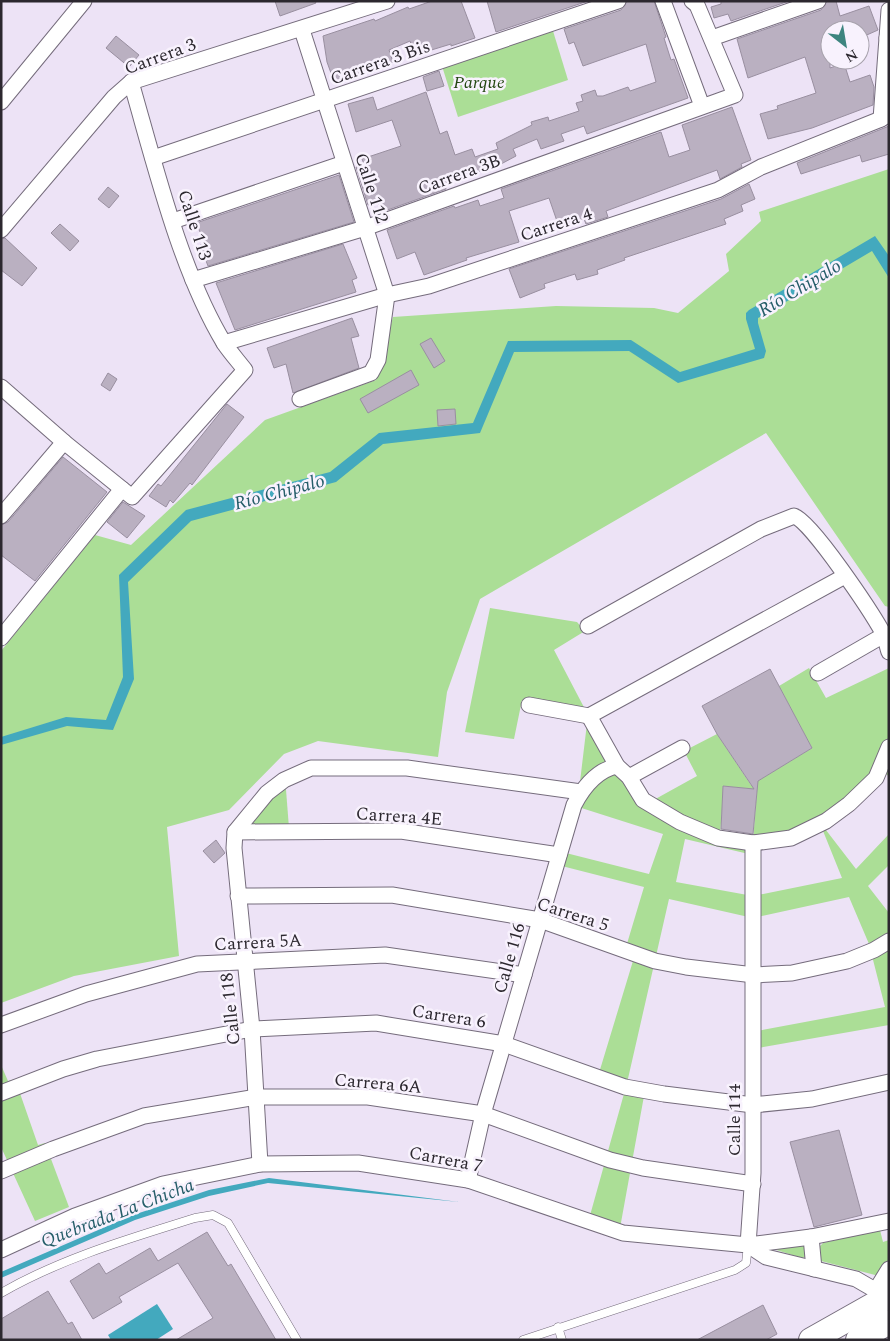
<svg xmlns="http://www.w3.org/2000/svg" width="890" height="1341" font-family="Spectral,serif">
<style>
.green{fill:#abde96;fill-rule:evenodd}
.water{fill:#43a9be}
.building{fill:#bab0c1;stroke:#998fa0}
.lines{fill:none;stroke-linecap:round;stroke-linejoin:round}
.lane-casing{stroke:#756c7c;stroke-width:9}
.street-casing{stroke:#756c7c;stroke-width:17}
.primary-casing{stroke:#756c7c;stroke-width:26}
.lane{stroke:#fff;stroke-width:8}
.street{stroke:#fff;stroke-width:15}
.primary{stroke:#fff;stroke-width:24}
.labels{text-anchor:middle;stroke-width:5;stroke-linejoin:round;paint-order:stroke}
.street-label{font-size:18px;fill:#2c282f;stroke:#f8f2fd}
.park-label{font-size:18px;font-style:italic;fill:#244812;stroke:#f8f2fd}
.water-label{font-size:19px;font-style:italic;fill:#255d69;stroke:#f8f2fd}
</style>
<rect width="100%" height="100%" fill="#ede3f6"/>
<!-- green -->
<g class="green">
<polygon points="553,31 568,80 458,117 442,66"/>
<polygon points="889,169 889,607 885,606 766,433 480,599 447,692 438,757 318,741 284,754 229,810 167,827 179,956 74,976 1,1003 1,651 95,535 131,545 265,420 376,380 393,317 556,306 654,308 678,313 729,271 726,254 761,221 759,212"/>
<path d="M490,608L577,622L585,631L554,650L588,715L650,802L697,776L684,751L717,734L751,785L812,748L779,686L809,668L826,698L889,668V776L879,770L819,821L856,869L889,834V865L868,886L889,913V1025L752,1049V1032L885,1007L869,944L849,897L753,918L669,899L627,1083L646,1085L620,1228L589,1219L627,1083L599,1073L636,951L626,947L644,887L554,864L558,851L649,874L663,834L572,805L579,790L588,715L522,700L514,739L465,732ZM724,786L757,790L753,840L720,835ZM819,821L842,878L753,896L676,882L685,839L753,855V840L791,832Z"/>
<polygon points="285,777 289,828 243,828"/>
<polygon points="1,1065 8,1081 15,1079 38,1145 45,1143 69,1207 35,1221 1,1147"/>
<polygon points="880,1230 883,1242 889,1240 889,1259 879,1276 821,1261 820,1246 823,1243"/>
<polygon points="804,1245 805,1257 802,1258 770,1248"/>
</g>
<!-- water -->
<g class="water">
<polygon points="875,236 889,256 889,278 872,251 762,316 758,318 758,323 766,351 764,358 678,383 629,351 514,352 480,433 383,444 336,482 191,521 128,582 134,679 113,730 67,726 1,745 1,737 66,717 106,720 123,677 119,575 186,510 330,472 379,433 473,423 508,341 631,340 680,372 755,349 746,319 746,313 749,310"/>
<polygon points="269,1178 459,1202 268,1183 209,1196 135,1220 1,1278 1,1272 133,1215 209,1190"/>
<polygon points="157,1304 173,1329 156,1340 111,1340 108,1335"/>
</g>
<!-- building -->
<g class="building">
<polygon points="275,1 315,1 316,3 280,16"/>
<polygon points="432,1 461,1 475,38 451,46 451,44 415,55 410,41 389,50 393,62 359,73 360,76 335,84 327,62 323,36 374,19 375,21 408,7 409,9"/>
<polygon points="487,1 588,1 496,32"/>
<polygon points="627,1 654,1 666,37 664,38 671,60 674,59 688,98 587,134 584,126 561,134 564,141 541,149 537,139 513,149 516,156 501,164 445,183 446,189 382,212 378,202 368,205 356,167 364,164 362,159 401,146 392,120 356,132 348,104 373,97 377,110 426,92 440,134 447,131 455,155 472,149 475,157 498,149 496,143 532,125 531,122 548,117 549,121 579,111 576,103 583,101 581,95 595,90 597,96 603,96 628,87 630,91 656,82 646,44 583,66 574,42 569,44 564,29 621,10"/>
<polygon points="721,1 789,1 731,21 728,14 714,18 711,7 721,4"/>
<polygon points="827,1 836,1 840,16 869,6 878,30 860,38 860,30 830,30 830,68 844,63 850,82 870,75 874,87 873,105 812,128 768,139 760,114 778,109 777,106 816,93 805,57 748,78 737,39 821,10"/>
<polygon points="116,36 139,55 129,67 106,48"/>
<polygon points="439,71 444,86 427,91 423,77"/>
<polygon points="732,107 751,160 741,164 742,167 720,179 717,170 606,211 608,217 586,224 584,219 559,227 549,198 509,211 519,242 466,258 467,260 424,275 415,252 397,259 387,230 454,206 455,208 478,200 480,206 504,198 501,189 661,132 669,157 690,150 682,125"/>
<polygon points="889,126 889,154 862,162 860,155 801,174 797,163"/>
<polygon points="339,175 354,222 208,266 200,245 205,243 196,223"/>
<polygon points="749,184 755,199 741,205 743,211 724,219 726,224 624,258 625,260 597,270 598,274 577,280 575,274 544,284 545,288 520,298 509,269 721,199"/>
<polygon points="108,187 119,196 109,208 98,199"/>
<polygon points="60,224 79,241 70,251 51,233"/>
<polygon points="5,238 37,268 22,286 1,270 1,239"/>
<polygon points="343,244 357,278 352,280 356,292 235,330 216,283"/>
<polygon points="352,318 359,336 351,338 359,368 293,393 286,364 274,368 267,348"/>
<polygon points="431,338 445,361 434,368 420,344"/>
<polygon points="411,370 419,385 368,413 360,399"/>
<polygon points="108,373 117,379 110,391 101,385"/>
<polygon points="227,404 244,417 192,485 190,483 173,503 170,500 166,507 149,496 158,484 161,486"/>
<polygon points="455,409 456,424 438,426 437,410"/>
<polygon points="63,457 107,492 35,581 1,555 1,525 8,522"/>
<polygon points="123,502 145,516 127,538 107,522"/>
<polygon points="770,669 812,748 758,781 753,834 721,829 723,786 754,789 717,734 702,706"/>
<polygon points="216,840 225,853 214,863 203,851"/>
<polygon points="839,1130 862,1215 814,1227 790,1142"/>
<polygon points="207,1232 228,1266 231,1264 276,1340 176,1340 213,1318 178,1263 119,1297 122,1302 93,1319 70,1281 99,1263 106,1274 150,1248 158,1261"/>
<polygon points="48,1291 68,1324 72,1322 82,1340 1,1340 1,1319"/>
<polygon points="763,1305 777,1334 766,1340 697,1340"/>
</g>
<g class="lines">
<defs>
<g id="lane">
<path d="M1,1293C62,1258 128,1239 195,1218L213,1215L228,1223L297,1340"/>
<polyline points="558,1327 562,1340"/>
<polyline points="523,1340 735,1270 746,1263 748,1245"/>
</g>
<g id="street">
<polyline points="663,1 702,106"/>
<polyline points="889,10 887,38 889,41"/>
<polyline points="712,38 818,1"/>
<polyline points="1,102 84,1"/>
<polyline points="881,119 887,38"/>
<polyline points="153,158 618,1"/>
<polyline points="173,221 344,163"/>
<polyline points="1,230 114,97 131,82 387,1"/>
<polyline points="193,280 365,228 735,95 697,5 692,1"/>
<polyline points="224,343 387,295 429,286 718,190 761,167 881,119 889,114"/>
<path d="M1,387L64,442L132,497L245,370C238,361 230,352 224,343C180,270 155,165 131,82"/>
<polyline points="300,399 371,373 378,360 387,295 302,30"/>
<polyline points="1,516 64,442"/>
<path d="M588,626L761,529L794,516C812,522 872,613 883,633C886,639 887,646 889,652"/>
<polyline points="1,638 122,489"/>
<polyline points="818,673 884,635"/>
<polyline points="529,705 589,716"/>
<polyline points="589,716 617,766 629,777 643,800 680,822 718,838 753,843 791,838 826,821 849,804 876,778 889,747"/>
<polyline points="589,716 845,576"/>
<polyline points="629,777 682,748"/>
<polyline points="235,832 401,831 559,855"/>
<polyline points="753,843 753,1173 748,1245 766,1257 856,1279 887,1297"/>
<polyline points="238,896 392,895 540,920 655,961 686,967 754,975 792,973 847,961 874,950 889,941"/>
<polyline points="1,1025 86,994 197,964 385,955 524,975"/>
<polyline points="1,1093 63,1069 97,1059 252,1029 376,1023 504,1044 625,1087 664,1094 753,1105 812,1099 889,1082"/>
<polyline points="260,1164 252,1029 234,848 235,832 267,793 284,780 311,768 407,768 581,792"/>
<polyline points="1,1171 53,1149 144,1116 257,1097 368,1097 483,1114 610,1160 643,1168 753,1184"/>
<path d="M468,1180L483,1114L574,805C583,788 597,770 617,766"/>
<polyline points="811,1237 814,1269"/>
<polyline points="1,1250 75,1216 163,1184 260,1164 358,1163 468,1180 623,1233 748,1245 811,1237 889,1221"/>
<polyline points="876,1290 889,1269"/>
</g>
<g id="primary">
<polyline points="811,1340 889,1296"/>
<polyline points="858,1340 889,1322"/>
</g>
</defs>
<!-- lane casing -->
<use href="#lane" class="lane-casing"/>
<!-- street casing -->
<use href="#street" class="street-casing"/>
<!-- primary casing -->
<use href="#primary" class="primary-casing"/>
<!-- lane -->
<use href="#lane" class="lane"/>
<!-- street -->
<use href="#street" class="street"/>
<!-- primary -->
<use href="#primary" class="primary"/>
</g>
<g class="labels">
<!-- street labels -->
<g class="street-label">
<text transform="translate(160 56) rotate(-20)" y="6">Carrera 3</text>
<text transform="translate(380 62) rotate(-19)" y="6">Carrera 3 Bis</text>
<text transform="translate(459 174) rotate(-20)" y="6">Carrera 3B</text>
<text transform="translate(372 188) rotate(72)" y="6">Calle 112</text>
<text transform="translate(556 224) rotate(-18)" y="6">Carrera 4</text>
<text transform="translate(195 225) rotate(72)" y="6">Calle 113</text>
<text transform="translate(399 816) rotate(4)" y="6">Carrera 4E</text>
<text transform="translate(573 914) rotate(18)" y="6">Carrera 5</text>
<text transform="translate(258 942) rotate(-3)" y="6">Carrera 5A</text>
<text transform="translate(509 958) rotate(-74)" y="6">Calle 116</text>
<text transform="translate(230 1009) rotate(-96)" y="6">Calle 118</text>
<text transform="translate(449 1016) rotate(9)" y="6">Carrera 6</text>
<text transform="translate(378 1083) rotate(5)" y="6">Carrera 6A</text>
<text transform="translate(734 1120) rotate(-90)" y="6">Calle 114</text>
<text transform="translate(446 1159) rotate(11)" y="6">Carrera 7</text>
</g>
<!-- park labels -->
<g class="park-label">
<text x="479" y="88">Parque</text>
</g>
<!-- water labels -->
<g class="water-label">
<text transform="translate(799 287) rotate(-31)" y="7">Río Chipalo</text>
<text transform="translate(279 491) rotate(-15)" y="7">Río Chipalo</text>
<text transform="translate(117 1212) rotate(-21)" y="7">Quebrada La Chicha</text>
</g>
</g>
<!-- border -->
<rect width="890" height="1341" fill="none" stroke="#2c282f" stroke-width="5"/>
<!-- north arrow -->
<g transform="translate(845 45) rotate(149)"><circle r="24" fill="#f8f2fd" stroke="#a6a1ab"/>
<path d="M0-4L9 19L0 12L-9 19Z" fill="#3d857f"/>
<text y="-8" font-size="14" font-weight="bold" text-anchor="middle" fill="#2c282f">N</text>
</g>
</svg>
